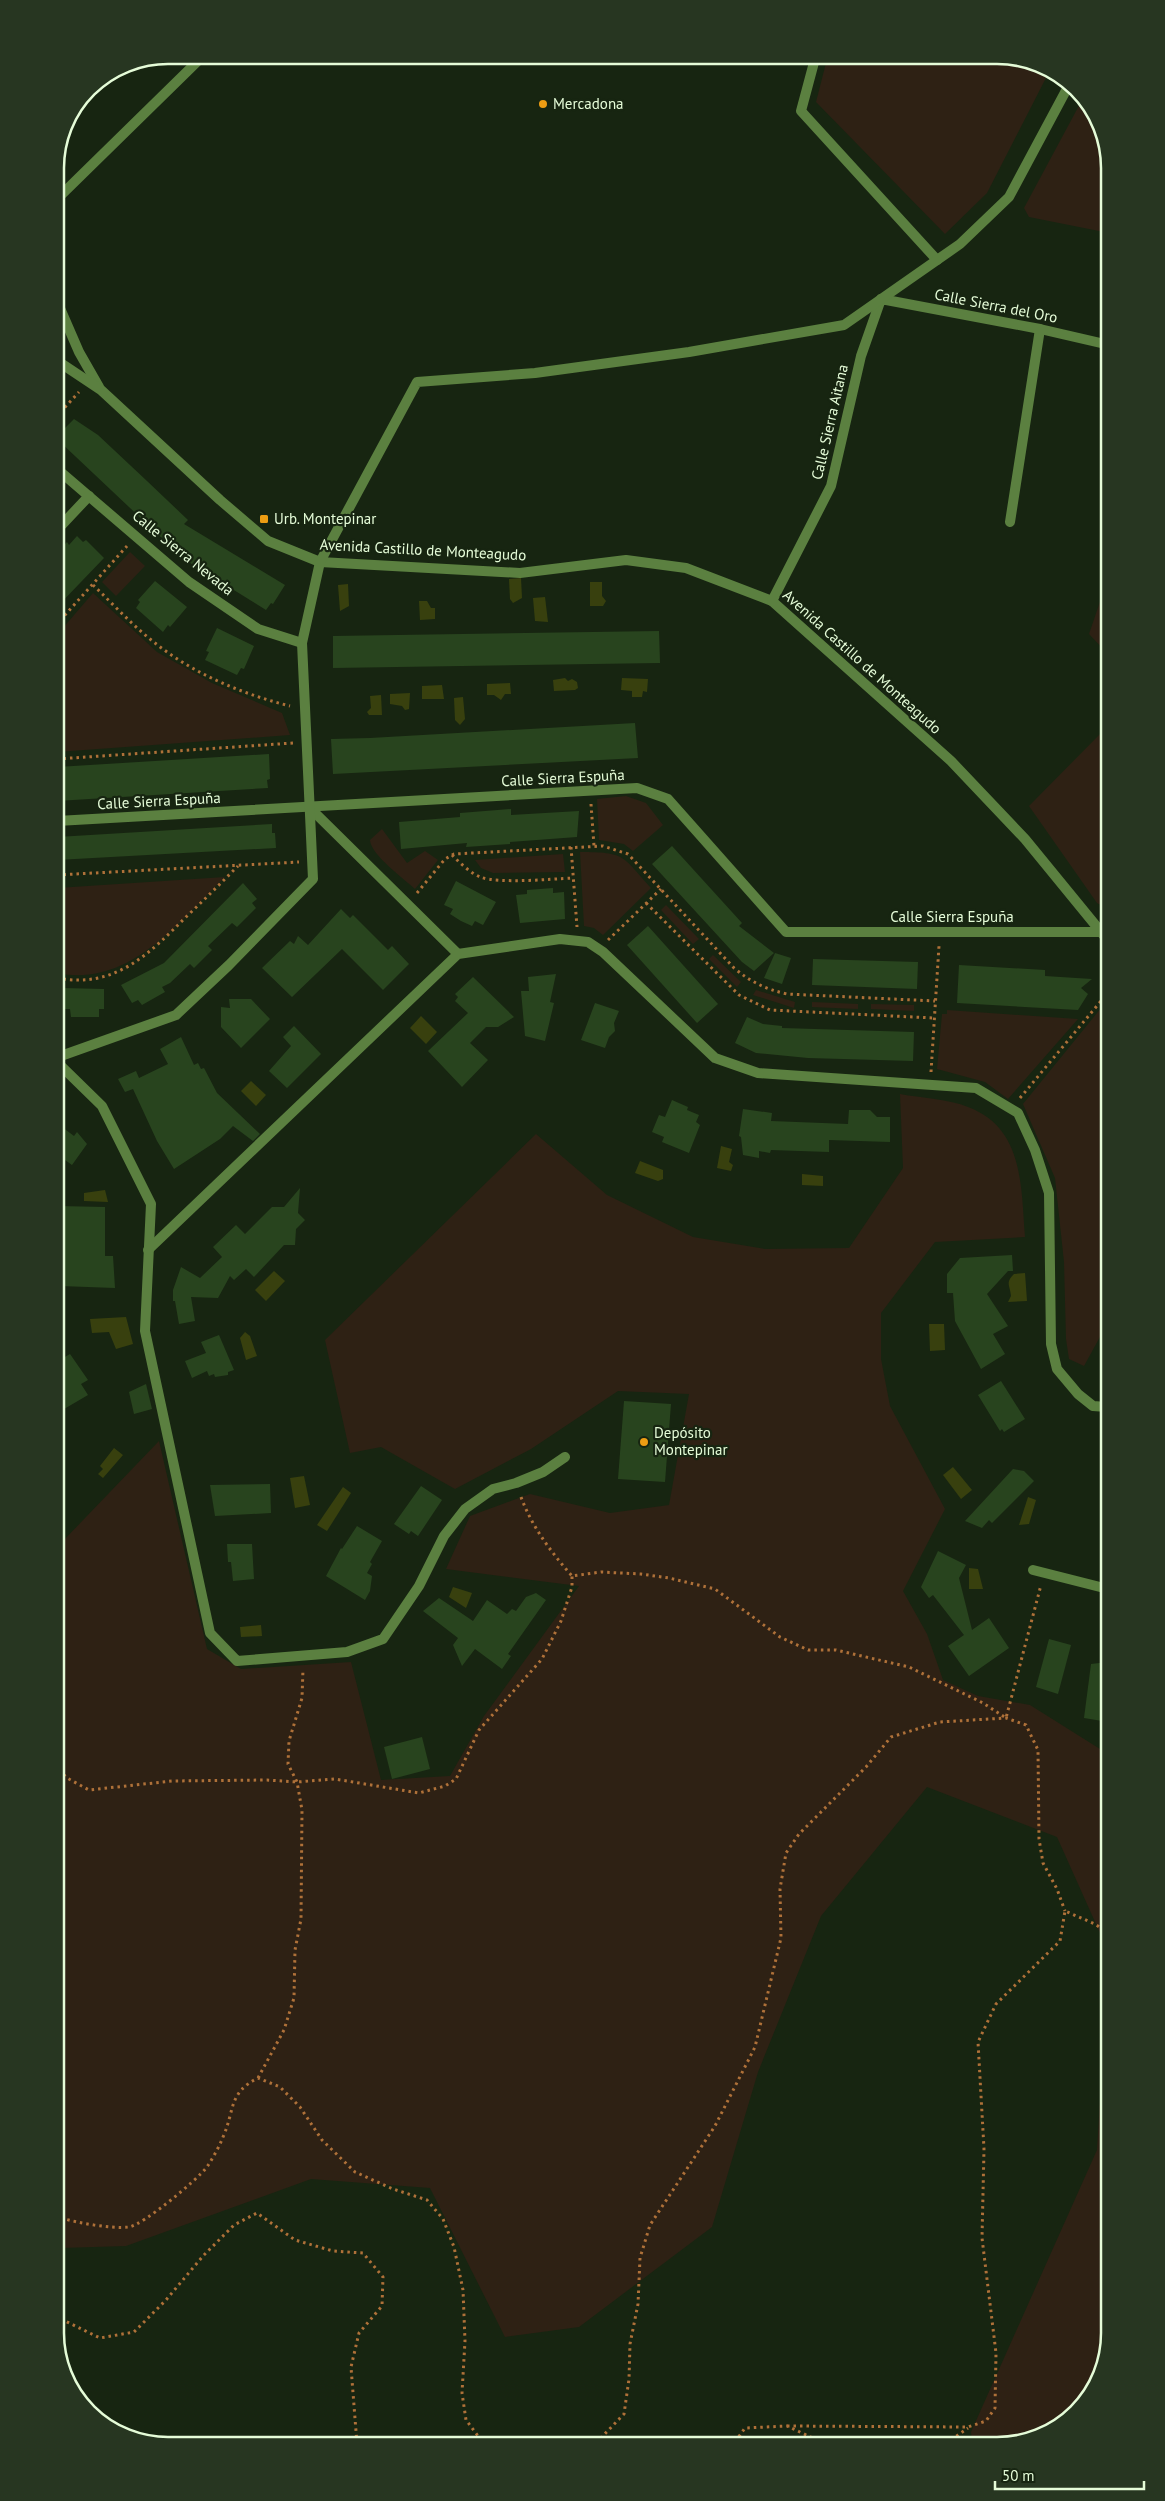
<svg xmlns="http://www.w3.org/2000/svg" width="1165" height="2501" font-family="'PT Sans',sans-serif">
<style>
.green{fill:#2e2114}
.water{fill:#38400e}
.building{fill:#28441e}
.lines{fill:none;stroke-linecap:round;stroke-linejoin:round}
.path{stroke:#af7139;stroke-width:3;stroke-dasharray:2.5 4;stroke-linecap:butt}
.minor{stroke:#5b8040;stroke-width:10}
.poi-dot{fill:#ed9d13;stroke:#172511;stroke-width:2}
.labels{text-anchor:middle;stroke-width:4.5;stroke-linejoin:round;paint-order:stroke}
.poi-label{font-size:15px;fill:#e5fcd8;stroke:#172511;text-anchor:start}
.street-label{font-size:15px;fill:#e5fcd8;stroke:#172511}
.rim{fill:none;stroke:#e5fcd8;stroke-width:2.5}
</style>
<rect width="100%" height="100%" fill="#172511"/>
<!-- green -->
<g class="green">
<polygon points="828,55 1005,55 1049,72 987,193 945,234 816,102"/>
<polygon points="1082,100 1104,131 1104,232 1029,217 1024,208"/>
<polygon points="130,552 145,566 116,596 102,582"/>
<polygon points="1105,587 1105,651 1089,634"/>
<polygon points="93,593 157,652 212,683 282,713 290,735 57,752 56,636"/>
<polygon points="1106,728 1106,908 1097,903 1029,806"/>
<polygon points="626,796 646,803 663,825 633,851 624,844 599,840 597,799"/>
<path d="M382,829L407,863L425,851L438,860L415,889C403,878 371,855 370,840Z"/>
<path d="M580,852C626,852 622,856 651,888L603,935L594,928L584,926Z"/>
<polygon points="563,854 565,872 493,873 481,868 475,860"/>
<path d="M225,877C178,922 130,988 57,973V888Z"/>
<polygon points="666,905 699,939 693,944 661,910"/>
<polygon points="713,955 741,982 737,987 709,959"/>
<polygon points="756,990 795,1002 794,1008 753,995"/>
<polygon points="812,1002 858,1004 858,1009 812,1007"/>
<polygon points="1106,1002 1107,1324 1084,1366 1069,1359 1066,1339 1064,1262 1055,1178 1023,1104"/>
<polygon points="871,1004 914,1005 914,1011 871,1009"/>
<polygon points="947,1010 1078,1019 1008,1099 985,1082 937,1069 942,1014 947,1014"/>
<path d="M900,1094C921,1098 949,1099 968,1107C1024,1128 1021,1187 1025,1237L935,1242L881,1313V1359L890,1406L945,1509L903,1591L927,1634L943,1680L978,1696L1030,1705L1108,1754L1110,2334L1087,2402L1034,2440H972L971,2432L1097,2150L1109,1953L1057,1837L927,1787L821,1916L758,2072L712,2227L579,2327L505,2337L430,2188L311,2179L126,2246L61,2248L59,1536L62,1542L159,1441L207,1649L241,1669L351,1662L381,1780L450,1776L484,1716L579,1586L446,1569L470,1516L530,1494L610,1513L669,1505L689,1394L618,1391L531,1449L455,1489L381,1447L350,1453L325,1340L536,1134L607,1195L693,1237L765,1249L849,1248L903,1168Z"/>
</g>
<!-- water -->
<g class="water">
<polygon points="521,578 522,598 513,603 510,599 509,579"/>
<polygon points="590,582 602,582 602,596 606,601 603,606 590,606"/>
<polygon points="348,584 349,606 340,611 338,585"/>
<polygon points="545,597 548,622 535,621 533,598"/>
<polygon points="419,601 427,601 431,608 435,608 435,619 420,620"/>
<polygon points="565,678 568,681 572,679 577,682 578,688 575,690 554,691 553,680"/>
<polygon points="622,678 648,679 647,692 643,691 642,697 632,697 632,691 621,690"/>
<polygon points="510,683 511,694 505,694 501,700 494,695 487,695 487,684"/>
<polygon points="442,685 444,699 422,699 422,686"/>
<polygon points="410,693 409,709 405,710 402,706 390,704 390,694"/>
<polygon points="381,695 382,715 369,715 367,712 371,708 370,696"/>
<polygon points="463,697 465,719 460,725 455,720 454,698"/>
<polygon points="421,1016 437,1032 426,1044 410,1028"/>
<polygon points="251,1081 266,1095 256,1106 241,1091"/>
<polygon points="721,1146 732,1149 729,1162 733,1165 731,1171 717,1168"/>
<polygon points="640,1161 663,1170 663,1179 658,1181 635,1173"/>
<polygon points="802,1174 823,1176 823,1186 802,1185"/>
<polygon points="105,1190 108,1202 84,1201 84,1193"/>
<polygon points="274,1271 285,1281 266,1301 255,1290"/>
<path d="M1025,1273L1027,1301L1008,1302L1011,1296C1010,1285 1005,1283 1014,1274Z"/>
<polygon points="126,1317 133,1344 116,1349 109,1332 92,1333 90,1319"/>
<polygon points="929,1324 944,1324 945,1350 930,1351"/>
<polygon points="245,1332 250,1336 257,1356 246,1360 240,1338"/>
<polygon points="114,1448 123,1455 103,1478 98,1474 103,1469 100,1466"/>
<polygon points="953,1467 972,1490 961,1499 943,1475"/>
<polygon points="304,1476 310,1505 295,1508 290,1478"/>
<polygon points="343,1487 351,1493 327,1531 317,1525"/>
<polygon points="1028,1497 1036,1500 1029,1524 1019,1525"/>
<polygon points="969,1568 978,1569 983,1589 969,1589"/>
<polygon points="453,1587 472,1593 466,1608 449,1597"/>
<polygon points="261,1625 262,1636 241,1637 240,1627"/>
</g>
<!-- building -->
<g class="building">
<polygon points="74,419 98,435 147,481 188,520 184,524 285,585 273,604 271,603 266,610 187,561 191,554 166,539 165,541 58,440 64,434 61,432"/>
<polygon points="77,536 83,542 86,540 104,558 56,608 56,553 67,542 69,545"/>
<polygon points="155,581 187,607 170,627 168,625 163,632 136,608 140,602 138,600"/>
<polygon points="217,628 254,646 244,669 241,668 237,675 205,660 209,652 206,651"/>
<polygon points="659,631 660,663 333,668 333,636"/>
<polygon points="635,723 638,758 333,774 331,739 370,738"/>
<polygon points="269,754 270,779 267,780 268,788 57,801 57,767"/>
<polygon points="511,809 511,815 579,811 577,837 510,842 510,844 466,847 467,843 401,849 399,822 460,817 460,813"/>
<polygon points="272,824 272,833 275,833 276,848 57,860 57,837"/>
<polygon points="672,846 742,923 739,926 774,953 754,971 742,962 652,864"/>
<polygon points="456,881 496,902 483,925 475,921 472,926 461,921 450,914 453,909 444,905"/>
<polygon points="243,883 257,899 252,903 256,908 237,927 232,923 208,946 212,950 194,968 190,964 170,983 162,987 165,992 142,1005 138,1000 132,1003 121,985 164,963"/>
<polygon points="553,888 553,893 564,892 565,919 520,923 516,895 527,894 527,890"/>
<polygon points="341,909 350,918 353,915 388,950 392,946 409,964 383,990 342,949 292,997 262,968 290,941 294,944 298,936 308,945"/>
<polygon points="648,926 718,1004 697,1023 627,945"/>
<polygon points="775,953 791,958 782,984 764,978"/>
<polygon points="813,959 918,962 917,989 812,985"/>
<polygon points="959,965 1045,970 1045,976 1092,979 1081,988 1088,994 1078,1010 957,1003"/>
<polygon points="556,974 550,1002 554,1003 545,1041 525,1036 521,991 529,991 528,977"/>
<polygon points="473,977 514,1017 498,1027 486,1027 470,1043 488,1060 462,1087 428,1051 468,1013 455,1001 458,997 455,994"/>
<polygon points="62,988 104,989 104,1009 99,1009 99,1017 71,1017 70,1009 63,1009"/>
<polygon points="229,999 251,999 270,1019 241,1048 221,1027 221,1007 230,1008"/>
<polygon points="595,1003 619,1011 614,1023 615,1031 609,1037 605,1048 581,1040"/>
<polygon points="747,1017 763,1024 782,1026 782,1028 914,1032 913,1061 808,1058 756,1053 735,1043"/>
<polygon points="294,1026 321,1054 287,1088 269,1071 291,1046 283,1037"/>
<polygon points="181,1037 194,1065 198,1063 201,1069 204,1068 217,1093 260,1134 253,1141 233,1126 220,1139 174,1169 157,1141 133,1089 125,1092 118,1079 136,1071 139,1078 168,1064 160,1049"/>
<polygon points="672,1100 688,1107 687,1110 699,1115 696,1122 700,1125 689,1153 662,1142 664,1137 652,1132 659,1115 665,1117"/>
<polygon points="743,1109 772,1113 771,1121 848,1124 849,1110 870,1110 877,1117 890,1117 890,1142 829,1140 829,1152 771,1150 770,1153 759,1151 759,1158 743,1155 741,1137 739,1136"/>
<polygon points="58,1124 74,1136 77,1132 87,1144 72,1165 58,1155"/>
<polygon points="300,1188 298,1213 305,1220 296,1229 295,1245 284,1245 254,1277 246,1269 234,1280 230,1276 218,1298 191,1297 195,1321 179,1324 175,1301 173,1301 173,1290 181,1267 200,1278 222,1257 213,1247 236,1225 245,1234 272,1207 284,1207"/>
<polygon points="58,1206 105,1207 105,1256 113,1256 115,1288 60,1286 60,1272 58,1272"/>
<polygon points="1012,1255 1013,1271 1008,1271 987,1294 1008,1326 993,1334 1005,1354 981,1369 955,1321 953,1293 947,1293 947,1274 960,1258"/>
<polygon points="219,1335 234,1370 228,1372 228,1375 215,1377 214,1374 209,1376 207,1371 192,1378 185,1361 206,1353 201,1342"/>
<polygon points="70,1354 88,1380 81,1384 88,1395 59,1412 58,1361"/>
<polygon points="1001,1381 1025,1419 1004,1432 1002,1429 1000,1431 978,1395"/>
<polygon points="146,1384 152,1409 134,1414 129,1392"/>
<polygon points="624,1401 671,1404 665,1482 618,1479"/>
<polygon points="1013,1469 1024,1471 1034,1481 992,1523 989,1520 982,1528 965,1521"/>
<polygon points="270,1484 271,1513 215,1516 210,1485"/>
<polygon points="421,1486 442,1500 418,1536 411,1531 409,1534 394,1524"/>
<polygon points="357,1526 382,1541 370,1562 372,1564 367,1573 372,1576 370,1591 365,1600 326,1576 341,1548 342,1549"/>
<polygon points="227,1544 252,1544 254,1579 233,1581 231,1562 228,1562"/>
<polygon points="938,1551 966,1565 959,1578 972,1630 989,1618 1009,1648 969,1676 948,1646 964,1635 933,1595 929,1598 921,1587"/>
<polygon points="536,1593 546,1600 508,1654 511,1656 502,1669 475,1649 462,1666 453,1645 458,1638 423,1611 439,1598 473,1621 487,1600 507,1614 512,1609 516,1611 526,1597"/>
<polygon points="1049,1639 1071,1645 1058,1694 1036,1687"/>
<polygon points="1108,1662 1108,1722 1084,1718 1091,1664"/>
<polygon points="422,1737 430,1769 392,1779 384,1747"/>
</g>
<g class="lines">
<!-- path -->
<g class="path">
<polyline points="56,417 79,392"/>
<path d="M93,585C113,604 133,626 155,643C194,674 242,694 290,706"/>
<polyline points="56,625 127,546"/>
<polyline points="57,759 293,743"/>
<polyline points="591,804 594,846"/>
<polyline points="571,847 577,927"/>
<path d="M452,855C460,863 469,872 480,877C499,884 550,879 573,878"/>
<polyline points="57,875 299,862"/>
<path d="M417,893L445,859L454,854L603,846L628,854L734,968C751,982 765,989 787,994L935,1001"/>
<polyline points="646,903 739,995 770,1010 934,1018"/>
<polyline points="608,940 661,889"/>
<path d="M57,978C115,989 149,954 186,917C204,900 221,883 238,866"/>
<polyline points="931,1072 939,946"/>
<polyline points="1020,1098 1106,995"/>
<path d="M521,1497C532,1527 551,1552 572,1576L601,1572L641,1574L669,1578L715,1589L780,1637L808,1650H836L909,1667L983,1703L1006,1718L1041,1585"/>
<polyline points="59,1770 67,1778 89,1790 172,1781 267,1780 297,1782 335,1779 419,1793 445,1786 456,1779 479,1730 542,1659 561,1621 572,1587 572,1576"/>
<polyline points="258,2078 284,2030 294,1998 295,1950 301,1919 302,1810 297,1782 288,1764 289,1741 302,1698 303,1669"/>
<path d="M61,2218C79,2223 110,2229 129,2227C143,2225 197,2180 207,2167C213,2158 219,2147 223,2137C235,2110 228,2093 258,2078L280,2087L300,2107L322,2140L355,2172L393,2189L427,2200L443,2219L454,2247L463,2290L465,2341L462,2393L466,2420L484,2444"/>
<polyline points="61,2319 100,2338 134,2332 166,2300 203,2256 234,2225 257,2213 295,2240 333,2251 363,2253 383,2277 382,2306 359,2333 351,2367 357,2444"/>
<polyline points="787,2426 968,2427 986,2421 995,2408 996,2353 982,2238 984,2149 978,2042 996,2004 1060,1941 1065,1911 1095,1924 1109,1934"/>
<polyline points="951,2440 968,2428"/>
<polyline points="735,2442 745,2428 787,2426 819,2441"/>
<polyline points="596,2443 624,2414 629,2379 630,2344 638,2304 640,2258 650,2225 715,2126 755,2047 781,1938 780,1889 786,1853 799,1834 866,1767 891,1737 940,1722 1006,1718 1026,1725 1038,1750 1039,1839 1043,1863 1057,1889 1065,1911"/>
</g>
<!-- minor -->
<g class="minor">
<polyline points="816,55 801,111 937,260"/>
<polyline points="55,201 204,55"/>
<polyline points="56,299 79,352 99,387"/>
<polyline points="56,360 101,390 220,500 268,541 320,562 520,573 626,560 686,568 772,601 951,761 1025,839 1106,938"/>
<polyline points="56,468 189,582 258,629 302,643"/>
<polyline points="1010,522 1040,329"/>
<polyline points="56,531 89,496"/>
<polyline points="772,601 831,486 861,356 881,299 1040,329 1105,344"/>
<polyline points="310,808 458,954"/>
<polyline points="57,821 637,788 668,799 786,932 1100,932"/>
<polyline points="58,1057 176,1015 229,965 313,879 302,643 320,562 417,382 535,373 689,352 844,325 960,244 1009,197 1070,83"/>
<polyline points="58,1063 102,1106 151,1204 145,1331 210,1633 237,1661 347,1652 383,1639 419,1586 444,1536 465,1509 493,1489 516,1483 543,1472 565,1457"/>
<polyline points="148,1250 458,954 560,939 588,942 603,952 715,1058 758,1073 976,1088 1018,1113 1035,1150 1049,1193 1051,1344 1057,1369 1078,1394 1093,1406 1107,1407"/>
<polyline points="1033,1570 1108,1589"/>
</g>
</g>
<!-- markers -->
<g class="poi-dot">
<circle cx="543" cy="104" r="5"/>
<rect x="259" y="514" width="10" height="10" rx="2.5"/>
<circle cx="644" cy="1442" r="5"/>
</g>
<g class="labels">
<!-- poi labels -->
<g class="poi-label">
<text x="553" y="109">Mercadona</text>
<text x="274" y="524">Urb. Montepinar</text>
<text x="654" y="1438">Depósito<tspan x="654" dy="17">Montepinar</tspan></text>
</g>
<!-- street labels -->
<g class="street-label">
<text transform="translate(996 306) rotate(11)" y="5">Calle Sierra del Oro</text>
<text transform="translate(830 422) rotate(-77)" y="5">Calle Sierra Aitana</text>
<text transform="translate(423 550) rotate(3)" y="5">Avenida Castillo de Monteagudo</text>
<text transform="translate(183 553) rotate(39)" y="5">Calle Sierra Nevada</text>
<text transform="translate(862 662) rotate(42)" y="5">Avenida Castillo de Monteagudo</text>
<text transform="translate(563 778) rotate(-3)" y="5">Calle Sierra Espuña</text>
<text transform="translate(159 801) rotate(-3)" y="5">Calle Sierra Espuña</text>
<text x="952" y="922">Calle Sierra Espuña</text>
</g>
</g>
<!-- crop -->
<path d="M0 0H1165V2501H0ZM168 64H997A104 104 0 0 1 1101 168V2333A104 104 0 0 1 997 2437H168A104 104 0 0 1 64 2333V168A104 104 0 0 1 168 64Z" fill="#273621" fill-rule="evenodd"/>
<path class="rim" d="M168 64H997A104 104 0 0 1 1101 168V2333A104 104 0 0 1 997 2437H168A104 104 0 0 1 64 2333V168A104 104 0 0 1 168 64Z"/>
<!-- scale -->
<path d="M995 2481v8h149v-8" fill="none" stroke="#e5fcd8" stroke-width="2.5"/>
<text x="1002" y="2481" font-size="15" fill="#e5fcd8" stroke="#172511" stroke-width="4" paint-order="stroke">50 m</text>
</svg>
